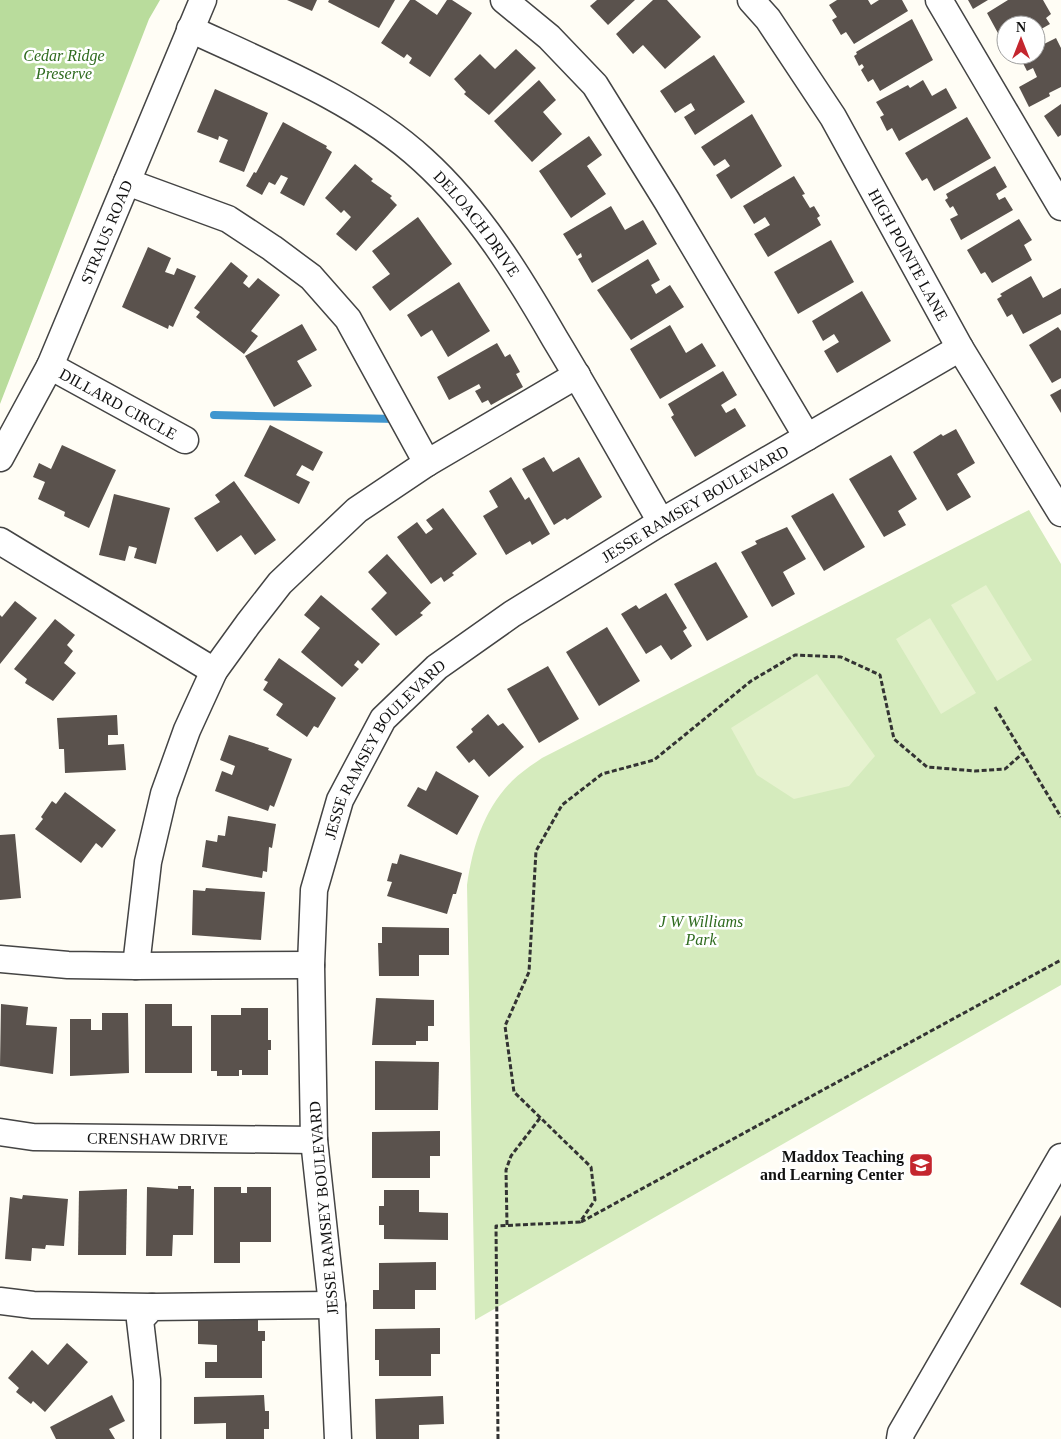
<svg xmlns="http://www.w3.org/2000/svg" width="1061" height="1439" font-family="Georgia,serif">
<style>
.green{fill:#d5ebbd}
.forest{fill:#b9dc9c}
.pitch{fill:#e6f2cf}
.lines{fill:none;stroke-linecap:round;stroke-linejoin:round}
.stream{stroke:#3f96cf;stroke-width:8}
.building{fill:#5a524d}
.minor-casing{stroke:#444;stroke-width:29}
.path{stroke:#333;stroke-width:3;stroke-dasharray:5 2.5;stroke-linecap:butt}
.minor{stroke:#fff;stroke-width:26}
.labels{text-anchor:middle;stroke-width:5;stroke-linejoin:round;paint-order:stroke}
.park-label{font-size:16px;font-style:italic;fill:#2f6b1f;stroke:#fff}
.street-label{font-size:16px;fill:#111;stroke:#fff}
.poi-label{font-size:16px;font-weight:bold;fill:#111;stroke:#fff;text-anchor:end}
</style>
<rect width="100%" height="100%" fill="#fffdf5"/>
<!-- green -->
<path class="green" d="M1029,510L1061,564V985L475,1320L467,885C473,846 483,811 512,781C521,772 532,765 542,758Z"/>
<!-- forest -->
<polygon class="forest" points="0,0 160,0 149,19 0,404"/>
<!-- pitch -->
<g class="pitch">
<polygon points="986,585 1032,660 997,681 951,605"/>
<polygon points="930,618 976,693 941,714 896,639"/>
<polygon points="817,674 875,756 849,786 794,799 757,775 731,728"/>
</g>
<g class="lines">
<!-- stream -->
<polyline class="stream" points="214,415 396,419"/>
</g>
<!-- building -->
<g class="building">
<polygon points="287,0 317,0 312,11"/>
<polygon points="329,0 395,0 379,28 328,2"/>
<polygon points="410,0 415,0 437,15 447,0 452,0 472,13 430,77 409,63 412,58 407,54 404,58 381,43"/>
<polygon points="597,0 635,0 608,25 590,6"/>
<polygon points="653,0 667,0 701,37 665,69 643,45 633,54 616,34"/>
<polygon points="837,0 868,0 871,5 879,0 902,0 908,11 854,44 846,32 841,35 832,20 837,17 829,5"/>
<polygon points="968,0 988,0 973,9"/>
<polygon points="1008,0 1043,0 1051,14 1046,18 1050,24 1036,32 1036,25 1006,25 1006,31 999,35 987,13"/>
<polygon points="912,19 933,60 880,91 873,79 868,82 861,70 864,67 862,64 859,66 854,56 857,54 856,52"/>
<polygon points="1056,38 1061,48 1061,87 1049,93 1050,96 1029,107 1019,87 1037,77 1033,68 1027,71 1022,61 1028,58 1026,55 1036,55 1036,48"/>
<polygon points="516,49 536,68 489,115 464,94 466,92 454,79 480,54 495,69"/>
<polygon points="714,55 745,102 695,135 684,117 695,110 691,103 675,113 660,91"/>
<polygon points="539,80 556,100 543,112 562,134 532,162 494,121"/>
<polygon points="923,80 932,96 946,88 957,108 899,141 892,128 887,131 880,117 884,115 876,102 908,85 910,88"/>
<polygon points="215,89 268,113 244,172 219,162 228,140 219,136 218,140 197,132"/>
<polygon points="1061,104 1061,135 1058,137 1044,116"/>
<polygon points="752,114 782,166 731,199 716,175 730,166 725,159 714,166 701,147"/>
<polygon points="967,117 991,158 934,191 927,178 922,181 905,153"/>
<polygon points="283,122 327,146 326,148 332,152 304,206 280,193 288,178 281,175 275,185 269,182 262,195 246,186 254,172 256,173"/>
<polygon points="589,136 602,155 587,166 606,194 571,218 539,171"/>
<polygon points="355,164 373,179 371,181 392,196 390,198 397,205 356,251 336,234 351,217 344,210 341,213 325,198"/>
<polygon points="995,166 1007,187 996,194 999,200 1005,197 1013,210 961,240 950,219 958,215 953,206 950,208 945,200 948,198 946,194"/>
<polygon points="794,176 805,194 802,195 810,208 814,206 820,216 817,218 821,225 768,257 754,234 770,225 765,217 754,224 743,206"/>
<polygon points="611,206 625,230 643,220 657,244 592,283 578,259 582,257 581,253 577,256 563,234"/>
<polygon points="418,217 452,264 390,311 372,287 390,274 372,251"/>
<polygon points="1019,219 1032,240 1024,245 1032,260 992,283 985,272 981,274 967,250"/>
<polygon points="831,240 854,282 798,314 774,272"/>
<polygon points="148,247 171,258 165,272 174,275 177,268 196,276 173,327 169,325 168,329 122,307"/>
<polygon points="648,259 660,280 651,285 656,294 670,285 684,307 631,340 597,290"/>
<polygon points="231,262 248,276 243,283 249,288 258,278 280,295 251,331 258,336 244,354 196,317 200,312 194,308"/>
<polygon points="1031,276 1043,298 1061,288 1061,314 1023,334 1012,314 1007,317 997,299 1002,296 1000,294"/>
<polygon points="459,282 490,331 448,357 432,330 421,337 407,315"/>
<polygon points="862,291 891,341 837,373 824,351 839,342 834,334 823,341 812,321"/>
<polygon points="302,324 317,350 297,361 312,386 274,407 245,356"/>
<polygon points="670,325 686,353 702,343 716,366 660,399 630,349"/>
<polygon points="1058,327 1061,331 1061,378 1052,383 1029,345"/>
<polygon points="497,343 505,357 510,354 520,372 516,374 523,387 491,405 488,400 482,403 475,391 481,388 479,384 449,400 437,377"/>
<polygon points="723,371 737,395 721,405 726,413 735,408 746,426 695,457 671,417 674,415 668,404"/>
<polygon points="1061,389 1061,413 1050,395"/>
<polygon points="270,425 323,452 313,471 302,465 296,475 310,482 299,504 244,476"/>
<polygon points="956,429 975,463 957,474 971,497 947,511 913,452 941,434 943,436"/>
<polygon points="62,445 116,470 89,528 64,516 65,512 38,499 45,482 33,477 39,463 51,469"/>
<polygon points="891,455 917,499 898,511 906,525 884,537 849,479"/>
<polygon points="544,457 553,472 579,457 602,497 567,520 565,518 554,525 522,469"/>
<polygon points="511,477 525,500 529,497 550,534 532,545 530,541 506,555 483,516 498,507 489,491"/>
<polygon points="234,481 276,540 255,555 241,535 217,552 194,518 220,502 215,495"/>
<polygon points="833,493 865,547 824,571 791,516"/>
<polygon points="114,494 170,508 156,564 134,558 137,548 129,546 125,561 99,555"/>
<polygon points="443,508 477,554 452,573 454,575 444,582 441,577 431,584 397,537 417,522 426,534 433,529 426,520"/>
<polygon points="787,527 806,559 783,572 795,594 772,607 741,552 757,544 755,541"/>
<polygon points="387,554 431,603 420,613 423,615 396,636 371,609 387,593 368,572"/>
<polygon points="716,562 748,617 707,641 674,584"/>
<polygon points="666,593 687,628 683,631 692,646 671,660 661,645 646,654 621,614 636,605 639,609"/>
<polygon points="321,595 380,644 362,664 358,660 354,665 359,669 342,687 301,652 320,628 304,615"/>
<polygon points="15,601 37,618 0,664 0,615 2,617"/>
<polygon points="55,619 75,635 67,645 73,651 64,663 76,673 53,701 25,683 27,679 14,669"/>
<polygon points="607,627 640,681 599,706 566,652"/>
<polygon points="279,658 336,698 318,728 314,726 307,737 276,715 283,704 263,690 268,682 264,680"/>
<polygon points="548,666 579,719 539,743 507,689"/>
<polygon points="488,714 498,726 503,723 524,747 489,777 474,759 469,763 456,747 473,732 471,729"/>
<polygon points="117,715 118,735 108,735 108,745 124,744 126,770 65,773 64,749 59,749 57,718"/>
<polygon points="229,735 269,748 268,750 292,759 274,807 270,805 268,811 215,791 222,771 232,775 235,766 220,760"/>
<polygon points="436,771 479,796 457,835 407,806 418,787 426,791"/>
<polygon points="65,792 116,830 102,848 96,843 81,863 35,829 43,819 41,817 52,801 56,804"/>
<polygon points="228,816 276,824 272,848 269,847 267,872 263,871 262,878 202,867 206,840 217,842 218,835 225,836"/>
<polygon points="15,834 21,898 0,900 0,835"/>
<polygon points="400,854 462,873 456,894 453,894 447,914 387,896 392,882 387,881 392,863 397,864"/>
<polygon points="206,888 265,892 261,940 192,935 193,890 205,891"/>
<polygon points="382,927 449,928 449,955 419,955 419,976 379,976 378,943 382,943"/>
<polygon points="376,998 434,1000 434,1026 428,1026 428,1041 416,1041 416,1045 372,1045"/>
<polygon points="1,1004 28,1007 26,1025 57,1027 53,1074 0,1066"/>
<polygon points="145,1004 172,1004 172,1026 192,1026 192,1073 145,1073"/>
<polygon points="241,1008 268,1008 268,1040 271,1040 271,1050 268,1050 268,1075 242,1075 242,1070 239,1070 239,1076 217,1076 217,1071 211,1071 211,1015 241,1015"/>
<polygon points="102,1013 128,1013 129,1073 70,1076 70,1019 91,1019 91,1030 102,1030"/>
<polygon points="375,1061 439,1062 438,1110 375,1110"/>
<polygon points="440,1131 440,1156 430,1156 430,1178 372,1178 372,1132"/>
<polygon points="178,1186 191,1186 191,1189 194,1189 193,1235 173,1235 172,1256 146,1256 147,1187 178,1189"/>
<polygon points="214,1187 241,1187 241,1193 247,1193 247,1187 271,1187 271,1242 240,1242 240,1263 214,1263"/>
<polygon points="127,1189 126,1255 78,1255 79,1191"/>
<polygon points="384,1190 419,1190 419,1212 448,1213 448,1240 384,1239 384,1225 379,1225 379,1206 384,1206"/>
<polygon points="23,1195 68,1199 64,1246 46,1245 45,1249 32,1248 31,1261 5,1259 10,1197 22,1199"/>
<polygon points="1061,1215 1061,1308 1020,1284"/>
<polygon points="436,1262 436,1290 415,1290 415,1309 373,1309 373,1290 379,1290 379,1263"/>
<polygon points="198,1320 258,1320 258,1331 265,1331 265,1341 262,1341 262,1378 205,1378 205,1362 217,1362 217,1345 198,1344"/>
<polygon points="440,1328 440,1354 431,1354 431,1376 379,1376 379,1360 375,1360 375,1329"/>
<polygon points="67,1343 88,1362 45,1412 33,1401 31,1404 16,1392 19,1388 8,1378 32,1350 48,1365"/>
<polygon points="112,1395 125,1421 109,1429 115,1439 56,1439 50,1427"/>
<polygon points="264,1395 265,1411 269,1411 269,1429 264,1429 264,1439 226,1439 226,1423 194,1424 194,1397"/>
<polygon points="443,1396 444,1424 419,1425 419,1439 376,1439 375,1399"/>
</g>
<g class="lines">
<defs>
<g id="minor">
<polyline points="504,0 549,37 595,85 667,201 807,437"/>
<path id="s1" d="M751,0L768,19L833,117L960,348L1061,513"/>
<polyline points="939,0 1061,207"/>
<path id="s2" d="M190,29C268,65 360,102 423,160C479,211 518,275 555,339C592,400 626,461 661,522"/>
<polyline points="127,182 228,219 272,248 311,277 348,319 427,463"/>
<path id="s3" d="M50,366L185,440"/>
<path id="s4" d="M0,458L50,366L203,0"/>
<polyline points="0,541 214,671"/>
<polyline points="0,959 68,965 136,966 311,965"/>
<polyline points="136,966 148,862 164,794 187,730 214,671 248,624 280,583 357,510 427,463 577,375"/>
<path id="s5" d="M0,1132L33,1137L314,1140"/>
<polyline points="0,1301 33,1305 152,1307"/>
<polyline points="147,1439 147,1380 140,1320 152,1307 332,1305"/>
<path id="s6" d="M338,1439L332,1305L314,1140L311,965L314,890L340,800L383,719L437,667L512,614L661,522L960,348"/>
<polyline points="900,1439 901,1433 1061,1157"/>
</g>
</defs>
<!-- minor casing -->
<use href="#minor" class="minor-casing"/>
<!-- path -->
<g class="path">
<polyline points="995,707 1061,817"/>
<polyline points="581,1222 1061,960"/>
<polyline points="507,1225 506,1170 511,1156 540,1118"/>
<polyline points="498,1439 496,1226 580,1222 595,1200 591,1167 514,1092 505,1026 529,972 536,851 562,805 602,774 654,760 751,681 795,655 841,657 880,675 894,739 927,767 975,771 1005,769 1023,753"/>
</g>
<!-- minor -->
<use href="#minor" class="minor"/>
</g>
<!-- icons -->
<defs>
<symbol id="school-square" viewBox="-11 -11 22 22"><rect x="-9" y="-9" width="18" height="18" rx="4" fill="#c4262e" stroke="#fff"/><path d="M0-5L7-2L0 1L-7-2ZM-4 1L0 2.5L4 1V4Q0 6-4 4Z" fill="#fff"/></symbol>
</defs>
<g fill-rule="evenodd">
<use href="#school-square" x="907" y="1151" width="28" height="28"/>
</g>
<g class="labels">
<!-- park labels -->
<g class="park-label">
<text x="64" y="61">Cedar Ridge<tspan x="64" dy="18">Preserve</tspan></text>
<text x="701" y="927">J W Williams<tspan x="701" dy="18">Park</tspan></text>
</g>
<!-- street labels -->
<g class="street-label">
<text dy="6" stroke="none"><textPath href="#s2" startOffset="352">DELOACH DRIVE</textPath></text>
<text dy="6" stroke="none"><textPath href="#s4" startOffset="250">STRAUS ROAD</textPath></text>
<text dy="6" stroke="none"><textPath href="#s1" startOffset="300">HIGH POINTE LANE</textPath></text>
<text dy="6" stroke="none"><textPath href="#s3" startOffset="78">DILLARD CIRCLE</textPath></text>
<text dy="6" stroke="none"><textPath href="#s6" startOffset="1116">JESSE RAMSEY BOULEVARD</textPath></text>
<text dy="6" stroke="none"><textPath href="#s6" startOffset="711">JESSE RAMSEY BOULEVARD</textPath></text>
<text dy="6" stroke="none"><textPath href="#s5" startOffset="158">CRENSHAW DRIVE</textPath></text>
<text transform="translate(323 1208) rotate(-95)" y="6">JESSE RAMSEY BOULEVARD</text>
</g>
<!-- poi labels -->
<g class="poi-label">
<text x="904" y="1162">Maddox Teaching<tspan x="904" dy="18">and Learning Center</tspan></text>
</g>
</g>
<!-- north arrow -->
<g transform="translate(1021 40)"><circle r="24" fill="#ffffff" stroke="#a0a0a0"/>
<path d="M0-4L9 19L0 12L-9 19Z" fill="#c4262e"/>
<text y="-8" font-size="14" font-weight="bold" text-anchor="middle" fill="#111111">N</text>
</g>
</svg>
